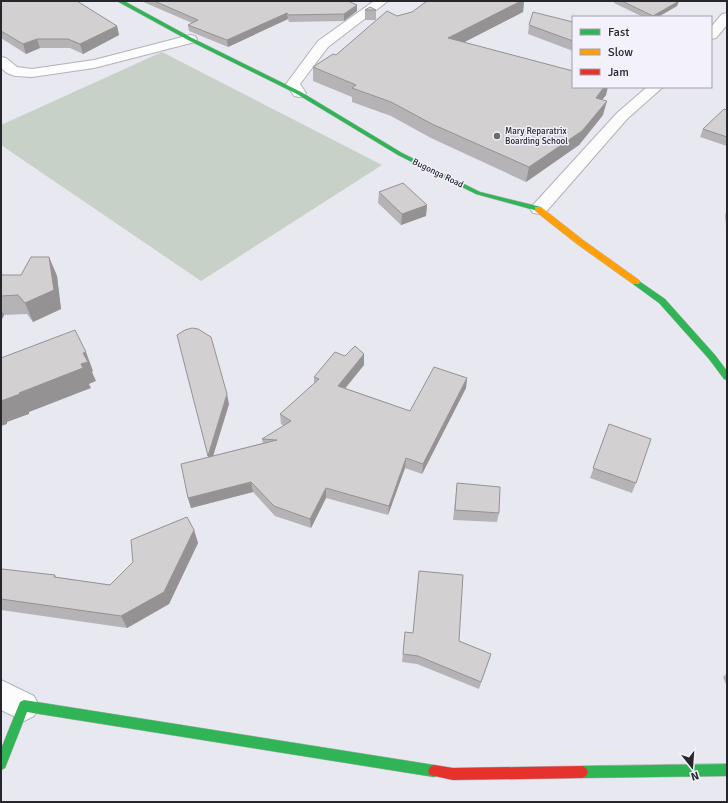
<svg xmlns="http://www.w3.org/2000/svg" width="728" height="803" font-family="Signika,sans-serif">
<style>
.green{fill:#c7d1c7}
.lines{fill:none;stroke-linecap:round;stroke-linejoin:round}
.street-casing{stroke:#b2b2b8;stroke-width:2}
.fast-casing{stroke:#b2b2b8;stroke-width:1}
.slow-casing{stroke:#b2b2b8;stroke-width:1}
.jam-casing{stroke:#b2b2b8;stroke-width:1}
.street{fill:#fcfcfd;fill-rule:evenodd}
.fast{fill:#30b455;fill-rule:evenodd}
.slow{fill:#ff9f0a;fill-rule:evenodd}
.jam{fill:#e5322d;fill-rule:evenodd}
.wall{fill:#b5b3b5}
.shaded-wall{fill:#949293}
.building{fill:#d3d0d2;stroke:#949293}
.poi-dot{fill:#6b6a72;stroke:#f3f2fc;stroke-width:1.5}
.labels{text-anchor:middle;stroke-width:3;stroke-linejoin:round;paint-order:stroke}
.far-poi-label{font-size:9px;fill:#27262d;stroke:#f3f2fc;text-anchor:start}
.far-street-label{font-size:9px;fill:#27262d;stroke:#f3f2fc}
</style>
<rect width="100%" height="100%" fill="#e8e8f1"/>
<!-- green -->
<polygon class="green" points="162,52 382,165 201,281 1,145 1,125"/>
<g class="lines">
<defs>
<g id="street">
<polygon points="374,1 388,1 328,47 300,84 306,93 304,96 299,97 294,96 286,84 318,41"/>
<polygon points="727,13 727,25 716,38 711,39 711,27 722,14"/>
<polygon points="190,35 195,36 197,39 195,42 94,68 32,77 15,76 7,73 1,68 1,57 6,58 17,67 32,69 94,60"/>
<polygon points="647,87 663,87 627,119 545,213 539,214 533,213 530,209 533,205 617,113"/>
<polygon points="1,680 34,696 39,706 34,716 24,721 1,710"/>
</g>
<g id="fast">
<polygon points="117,1 124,1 192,38 301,92 402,153 480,192 541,207 542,209 538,211 476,194 398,155 297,94 188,40"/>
<polygon points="636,279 665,299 715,355 727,371 727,380 724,379 709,359 659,303 633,284 632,282"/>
<polygon points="24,700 434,765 438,767 440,771 438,775 434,777 27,712 5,768 1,770 1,749 20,702"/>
<polygon points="727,764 727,776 582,778 578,776 576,772 578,768 582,766"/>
</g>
<polygon id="slow" points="535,207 541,207 583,240 639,280 640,282 639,284 633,284 577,244 535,211"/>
<polygon id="jam" points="434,765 453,768 582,766 586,768 588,772 586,776 582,778 453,780 430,775 428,771 430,767"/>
</defs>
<!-- street casing -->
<use href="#street" class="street-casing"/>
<!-- fast casing -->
<use href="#fast" class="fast-casing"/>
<!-- slow casing -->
<use href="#slow" class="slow-casing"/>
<!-- jam casing -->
<use href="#jam" class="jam-casing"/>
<!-- street -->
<use href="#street" class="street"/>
<!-- fast -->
<use href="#fast" class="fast"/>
<!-- slow -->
<use href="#slow" class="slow"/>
<!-- jam -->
<use href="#jam" class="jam"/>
</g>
<!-- wall -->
<g class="wall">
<polygon points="1,1 117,26 119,35 83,54 70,48 40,48 26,54 1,38"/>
<polygon points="141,1 348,1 357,11 344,21 289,22 288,19 228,47 189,31 188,25 192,23"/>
<polygon points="426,1 524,1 523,12 464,42 606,95 602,100 603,115 579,145 526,182 431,138 391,116 352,102 352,97 313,81 313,67 336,55 397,16 412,12 426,2"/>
<polygon points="615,1 679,1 677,6 658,17 643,17 614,3"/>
<rect x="365" y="10" width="11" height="10"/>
<polygon points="573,22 573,51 528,34 529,25"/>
<polygon points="727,110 727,146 700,137 703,129"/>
<polygon points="379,192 427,205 426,216 401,225 378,203"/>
<polygon points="727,210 727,234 725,215"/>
<polygon points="49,257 57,276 61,309 33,322 27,314 4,315 1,321 1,275 21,275"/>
<polygon points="364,365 345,388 410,411 467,378 466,388 422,474 405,468 388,515 326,498 311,528 275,516 253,492 191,508 188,498 208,457 229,404 213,456 263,443 262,439 284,426 281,424 280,414 314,384 314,377"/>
<polygon points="609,424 636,483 632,493 590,478"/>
<polygon points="457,483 499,513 497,522 453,520"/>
<polygon points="194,530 198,543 169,604 127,628 1,610 1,571 55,575 56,577 110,585"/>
<polygon points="405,632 459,641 491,654 479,689 417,664 402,662"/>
<polygon points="727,673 727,687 723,677"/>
</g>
<!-- shaded-wall -->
<g class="shaded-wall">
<polygon points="521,1 524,1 523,12 447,51 448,38"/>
<polygon points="679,1 677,6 658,17 652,17 653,16"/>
<polygon points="357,5 357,11 344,21 344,14"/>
<polygon points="287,13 288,19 228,47 227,40"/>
<polygon points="117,26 119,35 83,54 80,44"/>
<polygon points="37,39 40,48 26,54 23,44"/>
<polygon points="604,87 608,87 606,95 592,112 596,98"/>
<polygon points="607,101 603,115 579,145 526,182 529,167"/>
<polygon points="427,205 426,216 401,225 402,214"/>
<polygon points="49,257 57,276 61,309 33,322 25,303"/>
<polygon points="1,309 4,315 1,321"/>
<polygon points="86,352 93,371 92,372 96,381 89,384 91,388 29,412 29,414 7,422 7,424 1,426 1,401 81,364 83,353"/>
<polygon points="364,354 364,365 339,396 338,386"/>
<polygon points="467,378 466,388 422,474 423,464"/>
<polygon points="227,394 229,404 210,466 208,456"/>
<polygon points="406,458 405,468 388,515 389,506"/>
<polygon points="251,482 253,492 191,508 188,498"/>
<polygon points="326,488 326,498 311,528 310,519"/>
<polygon points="194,530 198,543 169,604 127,628 121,616"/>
</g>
<!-- building -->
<g class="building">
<polygon points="1,1 77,1 117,26 80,44 68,39 37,39 23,44 1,31"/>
<polygon points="154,1 348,1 357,5 344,14 289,15 287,13 227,40 188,25 198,20"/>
<polygon points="427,1 521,1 448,38 573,71 573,87 604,87 596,98 607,101 582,131 529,167 432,124 391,102 352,88 356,85 313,67 333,54 336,55 387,11 397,16 412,12"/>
<polygon points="622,1 679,1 653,16"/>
<polygon points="370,7 376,10 365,10"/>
<polygon points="533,12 573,22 573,41 529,25"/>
<polygon points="724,109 727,110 727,137 703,129"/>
<polygon points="403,183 427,205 402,214 379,192"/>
<polygon points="31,257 49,257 54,290 25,303 18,295 1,296 1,275 21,275"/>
<polygon points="192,328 198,329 211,337 227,394 208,456 177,335 185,330"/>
<polygon points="75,330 86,352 83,353 88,362 81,364 83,368 19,393 20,394 1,401 1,358"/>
<polygon points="355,346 364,354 338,386 410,411 434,367 467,378 423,464 406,458 389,506 326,488 310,519 274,506 251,482 188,498 181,464 277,440 262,439 291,421 280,414 319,379 314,377 335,352 345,356"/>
<polygon points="609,424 651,439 636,483 593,468"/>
<polygon points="457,483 500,487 499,513 455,510"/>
<polygon points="187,517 194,530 164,592 121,616 1,599 1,571 2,569 55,575 54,577 110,585 133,562 131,540"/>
<polygon points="419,571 463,575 459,641 491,654 481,682 418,656 403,654 405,632 413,633"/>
</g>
<!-- markers -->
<circle class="poi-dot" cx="497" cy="136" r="4"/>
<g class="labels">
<!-- far-poi labels -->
<g class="far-poi-label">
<text x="505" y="134">Mary Reparatrix<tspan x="505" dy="10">Boarding School</tspan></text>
</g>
<!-- far-street labels -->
<g class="far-street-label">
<text transform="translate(438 173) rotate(26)" y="3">Bugonga Road</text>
</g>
</g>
<!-- border -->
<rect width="728" height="803" fill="none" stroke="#27262d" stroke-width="4"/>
<!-- legend -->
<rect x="572" y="16" width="140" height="72" fill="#f3f2fc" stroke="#a1a0a9"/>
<rect x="580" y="29" width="20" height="6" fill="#30b455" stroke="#a1a0a9"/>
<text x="608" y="36" font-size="12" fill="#27262d">Fast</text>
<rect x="580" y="49" width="20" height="6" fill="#ff9f0a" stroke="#a1a0a9"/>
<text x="608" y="56" font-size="12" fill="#27262d">Slow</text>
<rect x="580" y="69" width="20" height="6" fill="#e5322d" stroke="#a1a0a9"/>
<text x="608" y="76" font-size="12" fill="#27262d">Jam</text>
<!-- north arrow -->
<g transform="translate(692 767) rotate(163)" stroke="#f3f2fc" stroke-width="3" paint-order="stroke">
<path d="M0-3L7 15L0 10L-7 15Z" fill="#27262d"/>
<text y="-6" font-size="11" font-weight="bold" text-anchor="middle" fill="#27262d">N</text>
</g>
</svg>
